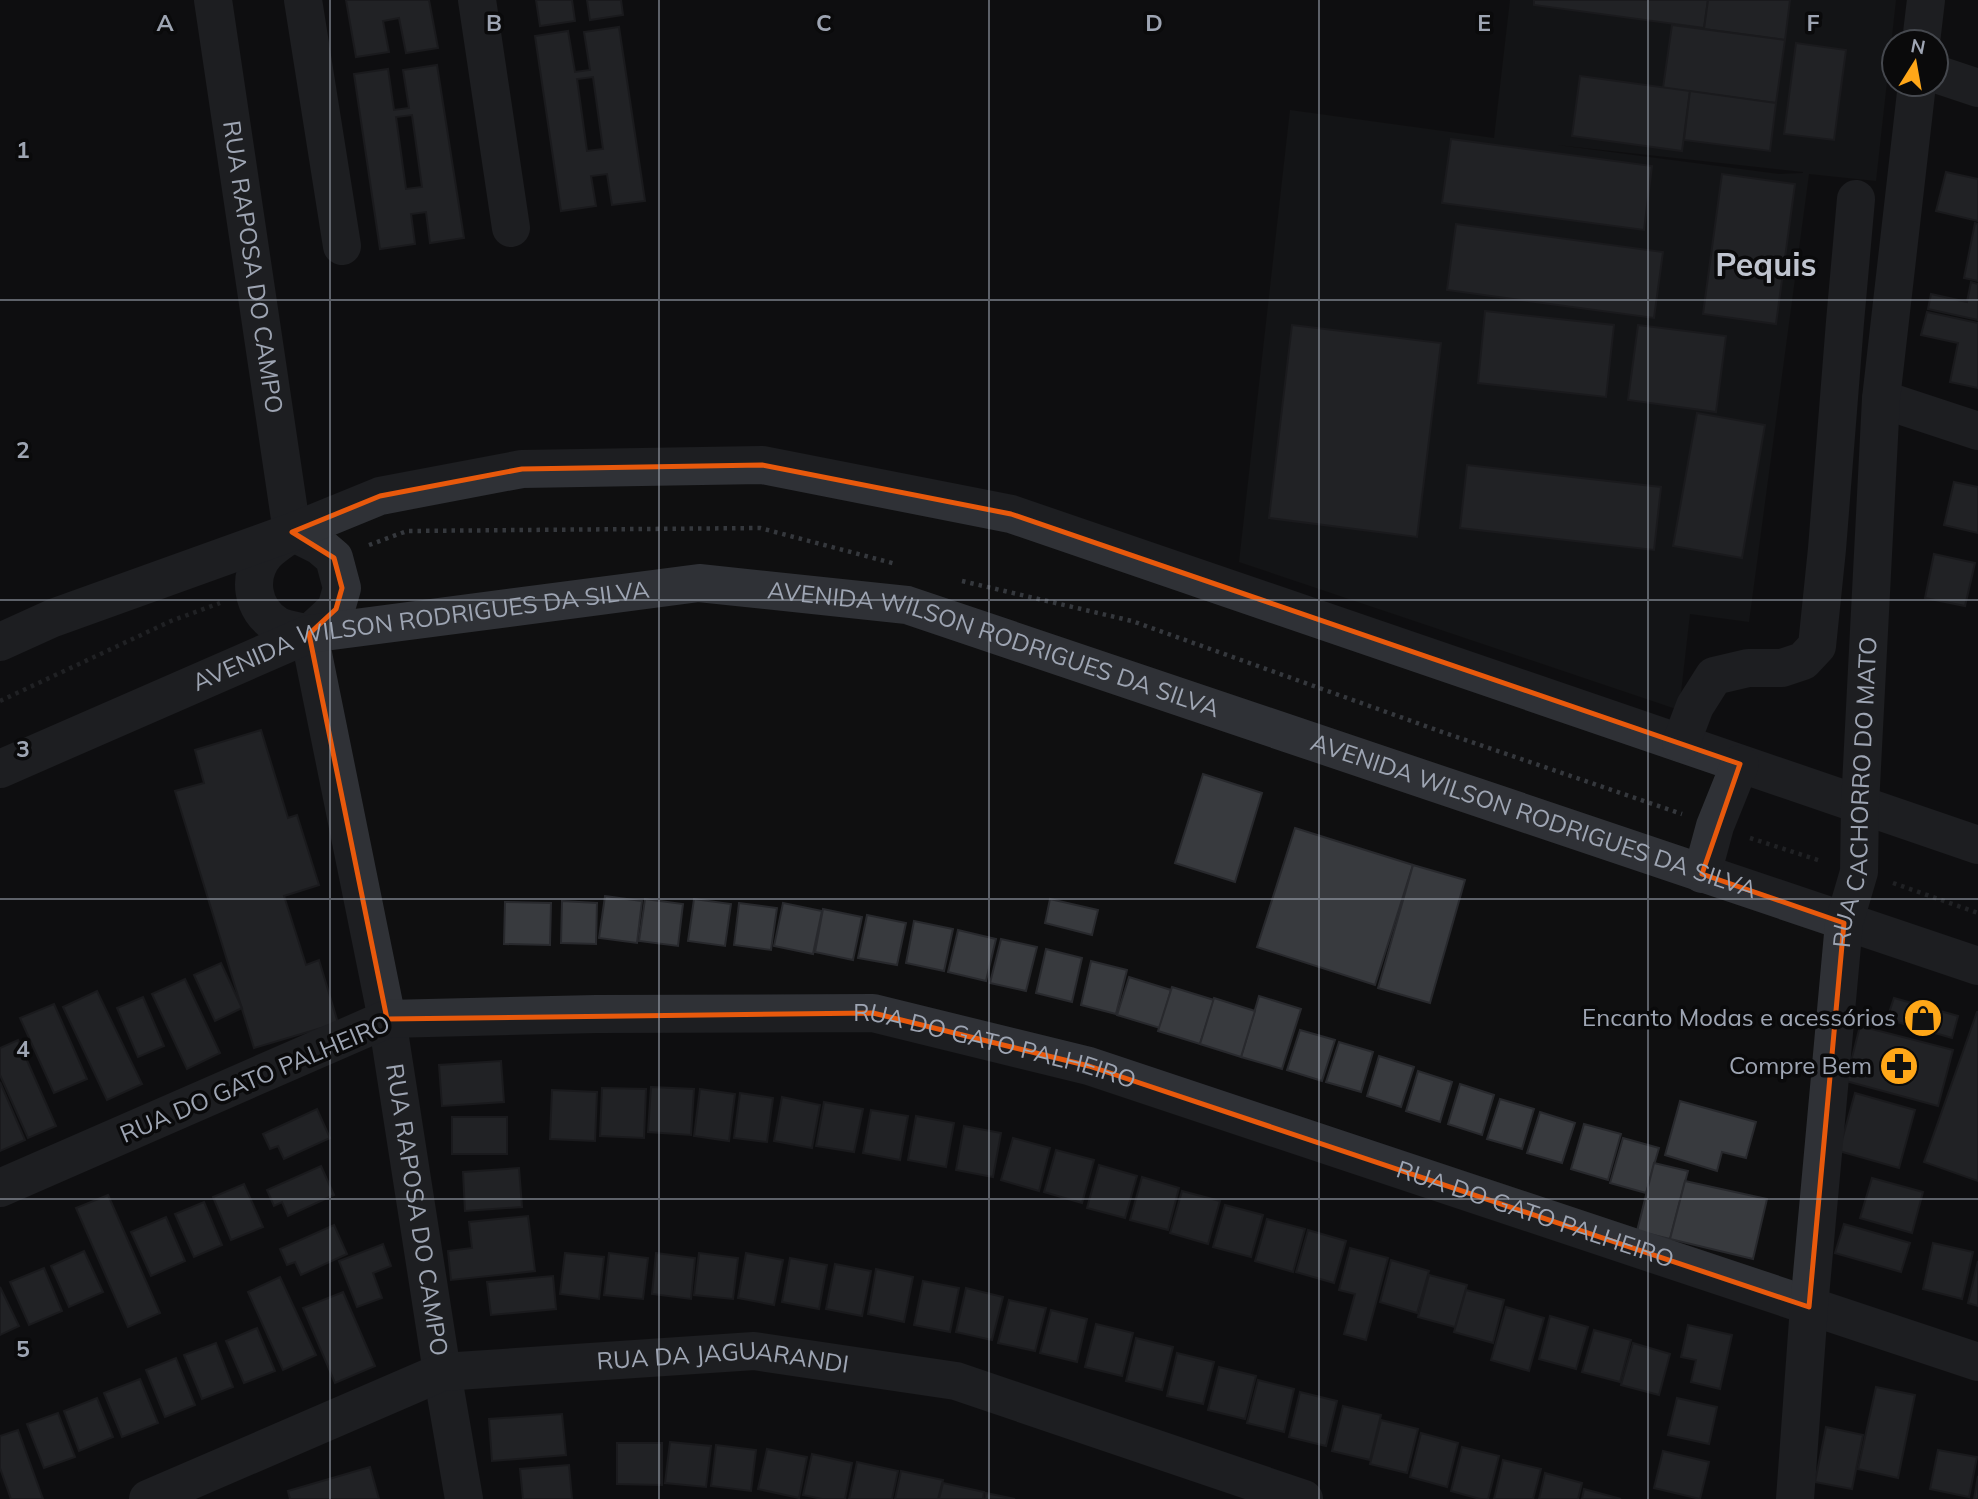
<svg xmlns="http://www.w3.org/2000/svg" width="1978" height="1499" font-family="Mulish,sans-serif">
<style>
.built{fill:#1a1b1d;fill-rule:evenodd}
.building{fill:#383a3e;stroke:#28292d;stroke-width:2;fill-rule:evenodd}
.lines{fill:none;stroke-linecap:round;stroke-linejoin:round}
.path{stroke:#35383d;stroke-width:4.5;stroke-dasharray:3.5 5;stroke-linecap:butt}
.minor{stroke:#2f3136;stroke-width:38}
.marked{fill:none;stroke:#e8590c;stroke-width:5;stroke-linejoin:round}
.grid{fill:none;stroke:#9ea5b3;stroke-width:2;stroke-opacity:0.55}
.labels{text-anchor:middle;stroke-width:7;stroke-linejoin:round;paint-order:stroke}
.street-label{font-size:24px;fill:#9ea5b3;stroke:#0a0a0b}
.poi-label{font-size:24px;fill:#9ea5b3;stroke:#0a0a0b;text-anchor:end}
.district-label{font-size:32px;font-weight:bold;fill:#bfc4cf;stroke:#0a0a0b}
.grid-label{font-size:23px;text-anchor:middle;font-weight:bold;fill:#9ea5b3;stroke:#0a0a0b;stroke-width:7;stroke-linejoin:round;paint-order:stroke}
</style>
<rect width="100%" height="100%" fill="#0f0f10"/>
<!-- built -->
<path class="built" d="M1510,0H1896L1876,181L1809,174L1749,622L1690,614L1679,710L1239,562L1290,110L1494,138ZM1557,145L1803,172V173L1779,174Z"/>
<!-- building -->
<g class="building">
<polygon points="346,0 429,0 438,48 406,53 399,18 383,21 389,52 356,57"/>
<polygon points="536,0 572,0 575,21 540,26"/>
<polygon points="587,0 621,0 623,15 590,20"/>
<polygon points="1534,0 1708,0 1704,28 1534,5"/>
<polygon points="1708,0 1790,0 1785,40 1704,29"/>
<polygon points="1672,25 1785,40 1776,103 1663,88"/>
<path d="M619,27L645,201L612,205L607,174L591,176L596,206L561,211L535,36L568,31L575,72L590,70L584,32ZM593,77L603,149L587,151L577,79Z"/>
<polygon points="1796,43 1846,50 1834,140 1784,134"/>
<path d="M437,65L464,238L430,243L426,212L411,214L415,244L380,249L354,74L388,69L394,110L409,108L403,70ZM412,115L422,187L406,189L396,117Z"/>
<polygon points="1580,76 1690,91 1682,151 1572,136"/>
<polygon points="1690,91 1776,103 1770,151 1684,140"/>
<polygon points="1451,139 1652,166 1644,230 1442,203"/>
<polygon points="1946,172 1978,179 1978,221 1936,211"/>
<polygon points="1722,174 1795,184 1776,324 1703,314"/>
<polygon points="1975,223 1978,224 1978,281 1964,278"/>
<polygon points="1456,224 1663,252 1654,318 1447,290"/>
<polygon points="1971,282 1978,284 1978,320 1928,309 1931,294 1967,302"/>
<polygon points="1485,311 1614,325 1606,397 1478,383"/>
<polygon points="1927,312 1978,323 1978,388 1950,382 1958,343 1921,335"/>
<polygon points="1292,325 1441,343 1417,537 1269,518"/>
<polygon points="1638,325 1726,336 1716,412 1628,400"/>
<polygon points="1697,413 1765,425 1742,558 1673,546"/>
<polygon points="1467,465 1661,487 1654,550 1460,528"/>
<polygon points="1954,482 1978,487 1978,533 1944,525"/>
<polygon points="1934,554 1975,563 1965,606 1925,598"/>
<polygon points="261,730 288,818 297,815 319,885 284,896 306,965 319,960 338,1023 254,1048 175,791 204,783 195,750"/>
<polygon points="1203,774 1262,793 1235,882 1175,863"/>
<polygon points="1295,828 1413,865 1375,985 1257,947"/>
<polygon points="1413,865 1465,880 1430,1003 1378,988"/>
<polygon points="605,896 642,901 637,943 599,938"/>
<polygon points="645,899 683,904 678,946 639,941"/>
<polygon points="694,899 731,904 725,946 688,941"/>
<polygon points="1050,899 1098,910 1092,935 1045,923"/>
<polygon points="562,901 597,903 596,944 561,943"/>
<polygon points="505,902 551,903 550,945 504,944"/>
<polygon points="739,903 777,908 771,950 734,945"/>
<polygon points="783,903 822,911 813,954 774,946"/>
<polygon points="823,909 862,917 853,960 815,952"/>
<polygon points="867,915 906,923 897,965 858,958"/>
<polygon points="914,921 953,929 944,971 906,963"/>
<polygon points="958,930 996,939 986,981 948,972"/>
<polygon points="1001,939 1037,947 1026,991 990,983"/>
<polygon points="1046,949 1082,958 1072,1002 1036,993"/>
<polygon points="1091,961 1127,970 1116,1014 1081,1005"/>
<polygon points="221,963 242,1008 215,1021 194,975"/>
<polygon points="1129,977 1171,990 1160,1028 1117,1015"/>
<polygon points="185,979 220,1053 187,1069 152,994"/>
<polygon points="1172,987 1214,1000 1200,1044 1158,1031"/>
<polygon points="97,991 142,1084 107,1100 63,1007"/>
<polygon points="1259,996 1301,1009 1282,1069 1241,1057"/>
<polygon points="143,997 164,1046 138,1057 117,1008"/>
<polygon points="1214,998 1255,1011 1241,1057 1200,1044"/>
<polygon points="1894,998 1958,1016 1952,1038 1887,1019"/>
<polygon points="54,1004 87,1079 54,1093 20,1018"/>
<polygon points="1977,1012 1978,1012 1978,1181 1924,1162"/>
<polygon points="1860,1026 1953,1050 1938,1106 1846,1081"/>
<polygon points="1300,1030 1335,1040 1322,1081 1287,1070"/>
<polygon points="18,1040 56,1126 28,1138 0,1075 0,1048"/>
<polygon points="1339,1042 1373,1052 1361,1092 1326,1082"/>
<polygon points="1379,1056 1414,1067 1401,1107 1367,1096"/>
<polygon points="501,1061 504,1102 442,1106 439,1065"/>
<polygon points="1418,1071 1452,1082 1440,1122 1406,1111"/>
<polygon points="0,1082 25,1140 0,1151"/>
<polygon points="1460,1084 1494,1095 1482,1135 1448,1124"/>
<polygon points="651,1087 694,1089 691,1135 648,1132"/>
<polygon points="602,1088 646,1089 644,1138 600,1136"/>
<polygon points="700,1089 735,1094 729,1141 694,1136"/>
<polygon points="552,1090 597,1092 595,1141 550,1139"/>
<polygon points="740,1093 773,1098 767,1142 734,1138"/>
<polygon points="1855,1093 1915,1110 1899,1168 1839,1151"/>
<polygon points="782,1097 820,1105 812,1148 774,1141"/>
<polygon points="1500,1099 1534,1109 1522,1149 1487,1139"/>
<polygon points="1680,1101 1756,1122 1746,1158 1722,1152 1717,1171 1665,1155"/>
<polygon points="824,1102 863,1109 854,1152 816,1146"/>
<polygon points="317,1109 330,1138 284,1159 278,1146 270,1149 263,1134"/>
<polygon points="871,1110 908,1116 900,1160 863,1153"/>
<polygon points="1540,1112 1575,1123 1562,1163 1527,1153"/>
<polygon points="916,1116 954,1123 946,1167 908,1160"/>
<rect x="452" y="1117" width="55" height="37"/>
<polygon points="1584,1124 1621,1134 1608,1180 1571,1169"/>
<polygon points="964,1126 1001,1133 993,1177 956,1170"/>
<polygon points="1013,1138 1050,1148 1039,1191 1001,1180"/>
<polygon points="1623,1138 1659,1148 1646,1193 1610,1183"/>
<polygon points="1056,1150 1094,1160 1082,1203 1044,1192"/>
<polygon points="1654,1163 1688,1171 1670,1239 1637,1231"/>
<polygon points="1099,1165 1137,1176 1125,1218 1087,1208"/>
<polygon points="321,1166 334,1195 288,1216 282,1202 274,1206 267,1190"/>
<polygon points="519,1168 522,1207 465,1211 463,1172"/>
<polygon points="1142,1177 1179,1188 1168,1230 1130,1220"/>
<polygon points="1872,1178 1923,1192 1912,1233 1860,1218"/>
<polygon points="1685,1181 1767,1199 1753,1259 1670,1239"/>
<polygon points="244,1184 263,1227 231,1240 213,1197"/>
<polygon points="1182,1191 1220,1201 1208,1244 1170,1233"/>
<polygon points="108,1195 160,1313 128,1327 76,1208"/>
<polygon points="204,1202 222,1245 194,1257 175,1214"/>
<polygon points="1225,1205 1263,1215 1251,1257 1213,1247"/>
<polygon points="528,1216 535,1271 451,1280 448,1251 472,1248 469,1222"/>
<polygon points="166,1217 185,1261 151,1276 131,1232"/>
<polygon points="1267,1219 1305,1229 1293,1272 1255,1261"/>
<polygon points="1844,1224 1910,1243 1901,1272 1835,1253"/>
<polygon points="334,1225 347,1254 301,1275 295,1262 287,1265 280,1249"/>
<polygon points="1308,1230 1346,1241 1334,1283 1296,1272"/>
<polygon points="1933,1243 1973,1252 1962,1299 1923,1289"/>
<polygon points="383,1244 391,1266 373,1273 382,1298 357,1307 339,1261"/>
<polygon points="1350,1248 1388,1258 1366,1340 1344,1334 1355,1294 1339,1290"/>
<polygon points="84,1251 103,1292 69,1307 51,1266"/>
<polygon points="565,1253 604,1257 599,1299 560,1294"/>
<polygon points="609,1253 648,1258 643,1299 604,1295"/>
<polygon points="656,1253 695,1258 691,1299 652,1294"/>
<polygon points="699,1253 738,1258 733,1299 694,1295"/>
<polygon points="746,1253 783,1260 774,1305 738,1298"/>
<polygon points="790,1258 827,1265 819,1309 782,1302"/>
<polygon points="1391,1260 1429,1271 1417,1313 1380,1302"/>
<polygon points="1978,1261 1978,1306 1968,1303"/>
<polygon points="835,1264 871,1271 862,1316 826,1309"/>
<polygon points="44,1268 62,1311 29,1325 10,1282"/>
<polygon points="876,1269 913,1277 904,1322 868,1314"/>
<polygon points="1429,1275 1467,1285 1455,1327 1418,1317"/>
<polygon points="553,1276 556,1309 491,1315 487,1282"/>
<polygon points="280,1277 316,1355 283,1370 248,1292"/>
<polygon points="923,1281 959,1288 950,1332 914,1325"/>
<polygon points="0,1287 19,1326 0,1335"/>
<polygon points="966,1288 1003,1297 992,1340 956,1332"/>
<polygon points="1466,1290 1504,1300 1493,1343 1454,1332"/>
<polygon points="343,1292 375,1366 335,1383 303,1308"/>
<polygon points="1009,1300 1046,1308 1035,1351 998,1343"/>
<polygon points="1506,1307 1544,1318 1529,1371 1491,1360"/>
<polygon points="1051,1310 1087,1319 1077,1362 1040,1353"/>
<polygon points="1550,1316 1588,1327 1576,1369 1539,1359"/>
<polygon points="1096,1324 1133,1333 1122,1376 1085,1367"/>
<polygon points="1688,1325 1732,1335 1720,1389 1691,1382 1696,1360 1681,1357"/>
<polygon points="257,1328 275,1371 244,1383 226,1341"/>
<polygon points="1594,1330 1631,1340 1620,1382 1582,1372"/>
<polygon points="1136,1338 1173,1347 1162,1390 1126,1381"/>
<polygon points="216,1343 233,1387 202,1399 184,1355"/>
<polygon points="1633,1343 1670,1354 1659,1395 1621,1385"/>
<polygon points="1177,1353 1214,1362 1203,1404 1167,1396"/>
<polygon points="176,1358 195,1405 165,1417 146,1370"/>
<polygon points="1219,1367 1256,1376 1245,1419 1208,1410"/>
<polygon points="140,1379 158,1423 122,1437 104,1393"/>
<polygon points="1258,1380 1294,1389 1284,1432 1247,1423"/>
<polygon points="1876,1387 1915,1395 1898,1478 1858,1469"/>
<polygon points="1300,1392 1337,1401 1326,1446 1289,1437"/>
<polygon points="97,1398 113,1437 79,1451 64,1411"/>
<polygon points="1677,1398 1717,1407 1709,1444 1668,1435"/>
<polygon points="1343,1406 1381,1415 1370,1460 1332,1451"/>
<polygon points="58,1413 75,1457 44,1468 27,1424"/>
<polygon points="562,1414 566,1455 492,1461 489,1419"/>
<polygon points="1381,1420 1418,1429 1407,1473 1370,1464"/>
<polygon points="1826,1427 1863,1435 1852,1489 1815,1482"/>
<polygon points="18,1430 43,1499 11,1499 0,1468 0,1436"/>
<polygon points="1421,1433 1458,1443 1447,1487 1410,1477"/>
<polygon points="670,1442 711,1446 706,1487 665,1483"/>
<polygon points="617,1443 662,1443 662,1485 617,1484"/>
<polygon points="716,1445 756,1450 751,1491 711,1486"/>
<polygon points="1462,1447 1499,1456 1488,1499 1480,1499 1451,1491"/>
<polygon points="767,1449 807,1457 799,1498 758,1489"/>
<polygon points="1938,1450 1977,1457 1969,1497 1930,1489"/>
<polygon points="1663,1451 1709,1462 1700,1499 1654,1488"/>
<polygon points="812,1454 852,1463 845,1499 822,1499 803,1495"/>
<polygon points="1503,1460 1541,1469 1533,1499 1494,1499"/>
<polygon points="857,1462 898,1471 892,1499 849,1499"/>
<polygon points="569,1465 572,1499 523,1499 520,1469"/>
<polygon points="370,1467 379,1499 290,1499 288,1491"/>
<polygon points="901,1471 943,1480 938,1499 895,1499"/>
<polygon points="1545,1473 1582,1483 1578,1499 1539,1499"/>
<polygon points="1978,1476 1978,1499 1974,1499"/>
<polygon points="943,1483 984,1492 983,1499 939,1499"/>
<polygon points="1584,1489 1621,1499 1582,1499"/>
<polygon points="986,1493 1015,1499 985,1499"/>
</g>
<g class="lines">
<!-- path -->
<g class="path">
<polyline points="369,545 407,531 760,528 896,564"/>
<polyline points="962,581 1132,621 1445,733 1682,814"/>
<polyline points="0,701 171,621 220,603"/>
<polyline points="1750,838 1821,861"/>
<polyline points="1893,883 1978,913"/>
</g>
<!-- minor -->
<g class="minor">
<path id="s1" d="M213,0L292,532"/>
<polyline points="303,0 342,246"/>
<polyline points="477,0 511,228"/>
<polyline points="1921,42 1926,0"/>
<polyline points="1936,74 1978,88"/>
<polyline points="1881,399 1978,431"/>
<polyline points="292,532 320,546 334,558 342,588 336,609 309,634"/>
<path d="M288,536C281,541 272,547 266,553C246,576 252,610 277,625C286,630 299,631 309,634"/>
<path id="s2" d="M309,634L387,1019L442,1372L464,1499"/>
<polyline points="0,642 53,618 292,532 380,496 522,469 762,465 1011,514 1978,845"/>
<polyline points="1681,743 1695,706 1714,676 1748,668 1782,668 1803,661 1817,646 1827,549 1845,322 1856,199"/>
<path id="s3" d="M0,769L309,634L699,583L907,605L1978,966"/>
<polyline points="1702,874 1715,826 1740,764"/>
<path id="s4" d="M0,1188L387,1019L596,1014L873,1013L1089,1066L1978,1362"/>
<path id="s5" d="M148,1499L442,1372L754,1351L956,1381L1304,1499"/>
<path id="s6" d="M1795,1499L1809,1307L1844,923L1859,872L1860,805L1881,399L1917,84"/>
</g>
</g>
<!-- marked area -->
<path d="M0 0H1978V1499H0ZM762,465L1011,514L1740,764L1702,874L1844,923L1809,1307L1089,1066L873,1013L387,1019L309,634L336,609L342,588L334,558L292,532L380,496L522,469Z" fill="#0f0f10" fill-opacity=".55" fill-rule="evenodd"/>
<path class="marked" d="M762,465L1011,514L1740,764L1702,874L1844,923L1809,1307L1089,1066L873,1013L387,1019L309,634L336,609L342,588L334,558L292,532L380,496L522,469Z"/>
<!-- grid -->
<path class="grid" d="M330,0V1499M659,0V1499M989,0V1499M1319,0V1499M1648,0V1499M0,300H1978M0,600H1978M0,899H1978M0,1199H1978"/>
<!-- icons -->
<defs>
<symbol id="shop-disc" viewBox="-11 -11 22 22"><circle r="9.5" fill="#ffa718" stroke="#0a0a0b"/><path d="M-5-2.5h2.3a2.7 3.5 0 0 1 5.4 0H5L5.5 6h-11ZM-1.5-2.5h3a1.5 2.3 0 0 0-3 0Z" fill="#111"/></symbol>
<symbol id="pharmacy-disc" viewBox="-11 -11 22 22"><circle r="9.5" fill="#ffa718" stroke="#0a0a0b"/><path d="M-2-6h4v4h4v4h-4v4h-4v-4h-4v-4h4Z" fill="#111"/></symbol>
</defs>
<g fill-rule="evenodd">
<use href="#shop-disc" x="1901" y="996" width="44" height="44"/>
<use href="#pharmacy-disc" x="1877" y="1044" width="44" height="44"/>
</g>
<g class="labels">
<!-- street labels -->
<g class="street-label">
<text dy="8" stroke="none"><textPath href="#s1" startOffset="270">RUA RAPOSA DO CAMPO</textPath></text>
<text dy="8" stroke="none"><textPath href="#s3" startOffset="446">AVENIDA WILSON RODRIGUES DA SILVA</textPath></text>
<text dy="8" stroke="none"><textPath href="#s3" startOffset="1034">AVENIDA WILSON RODRIGUES DA SILVA</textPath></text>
<text dy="8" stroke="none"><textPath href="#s6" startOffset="710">RUA CACHORRO DO MATO</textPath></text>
<text dy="8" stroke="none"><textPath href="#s3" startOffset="1601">AVENIDA WILSON RODRIGUES DA SILVA</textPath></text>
<text dy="8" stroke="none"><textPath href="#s4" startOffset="1034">RUA DO GATO PALHEIRO</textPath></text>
<text transform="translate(255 1079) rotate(-23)" y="8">RUA DO GATO PALHEIRO</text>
<text dy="8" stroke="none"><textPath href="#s2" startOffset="586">RUA RAPOSA DO CAMPO</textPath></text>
<text dy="8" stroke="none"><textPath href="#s4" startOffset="1601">RUA DO GATO PALHEIRO</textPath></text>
<text dy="8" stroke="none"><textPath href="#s5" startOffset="602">RUA DA JAGUARANDI</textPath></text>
</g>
<!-- poi labels -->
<g class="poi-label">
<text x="1896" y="1026">Encanto Modas e acessórios</text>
<text x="1872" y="1074">Compre Bem</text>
</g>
<!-- district labels -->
<g class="district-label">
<text x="1766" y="276">Pequis</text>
</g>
</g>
<g class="grid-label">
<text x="165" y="31">A</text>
<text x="494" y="31">B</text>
<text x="824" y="31">C</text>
<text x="1154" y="31">D</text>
<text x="1484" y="31">E</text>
<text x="1813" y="31">F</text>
<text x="23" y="158">1</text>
<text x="23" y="458">2</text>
<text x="23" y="757">3</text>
<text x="23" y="1057">4</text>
<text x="23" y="1357">5</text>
</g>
<!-- north arrow -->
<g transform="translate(1915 63) rotate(11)"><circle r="33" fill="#0a0a0b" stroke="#45484e" stroke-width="2"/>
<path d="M0-5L12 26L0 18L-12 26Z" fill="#ffa718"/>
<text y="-10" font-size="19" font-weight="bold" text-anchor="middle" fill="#9ea5b3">N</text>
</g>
</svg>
